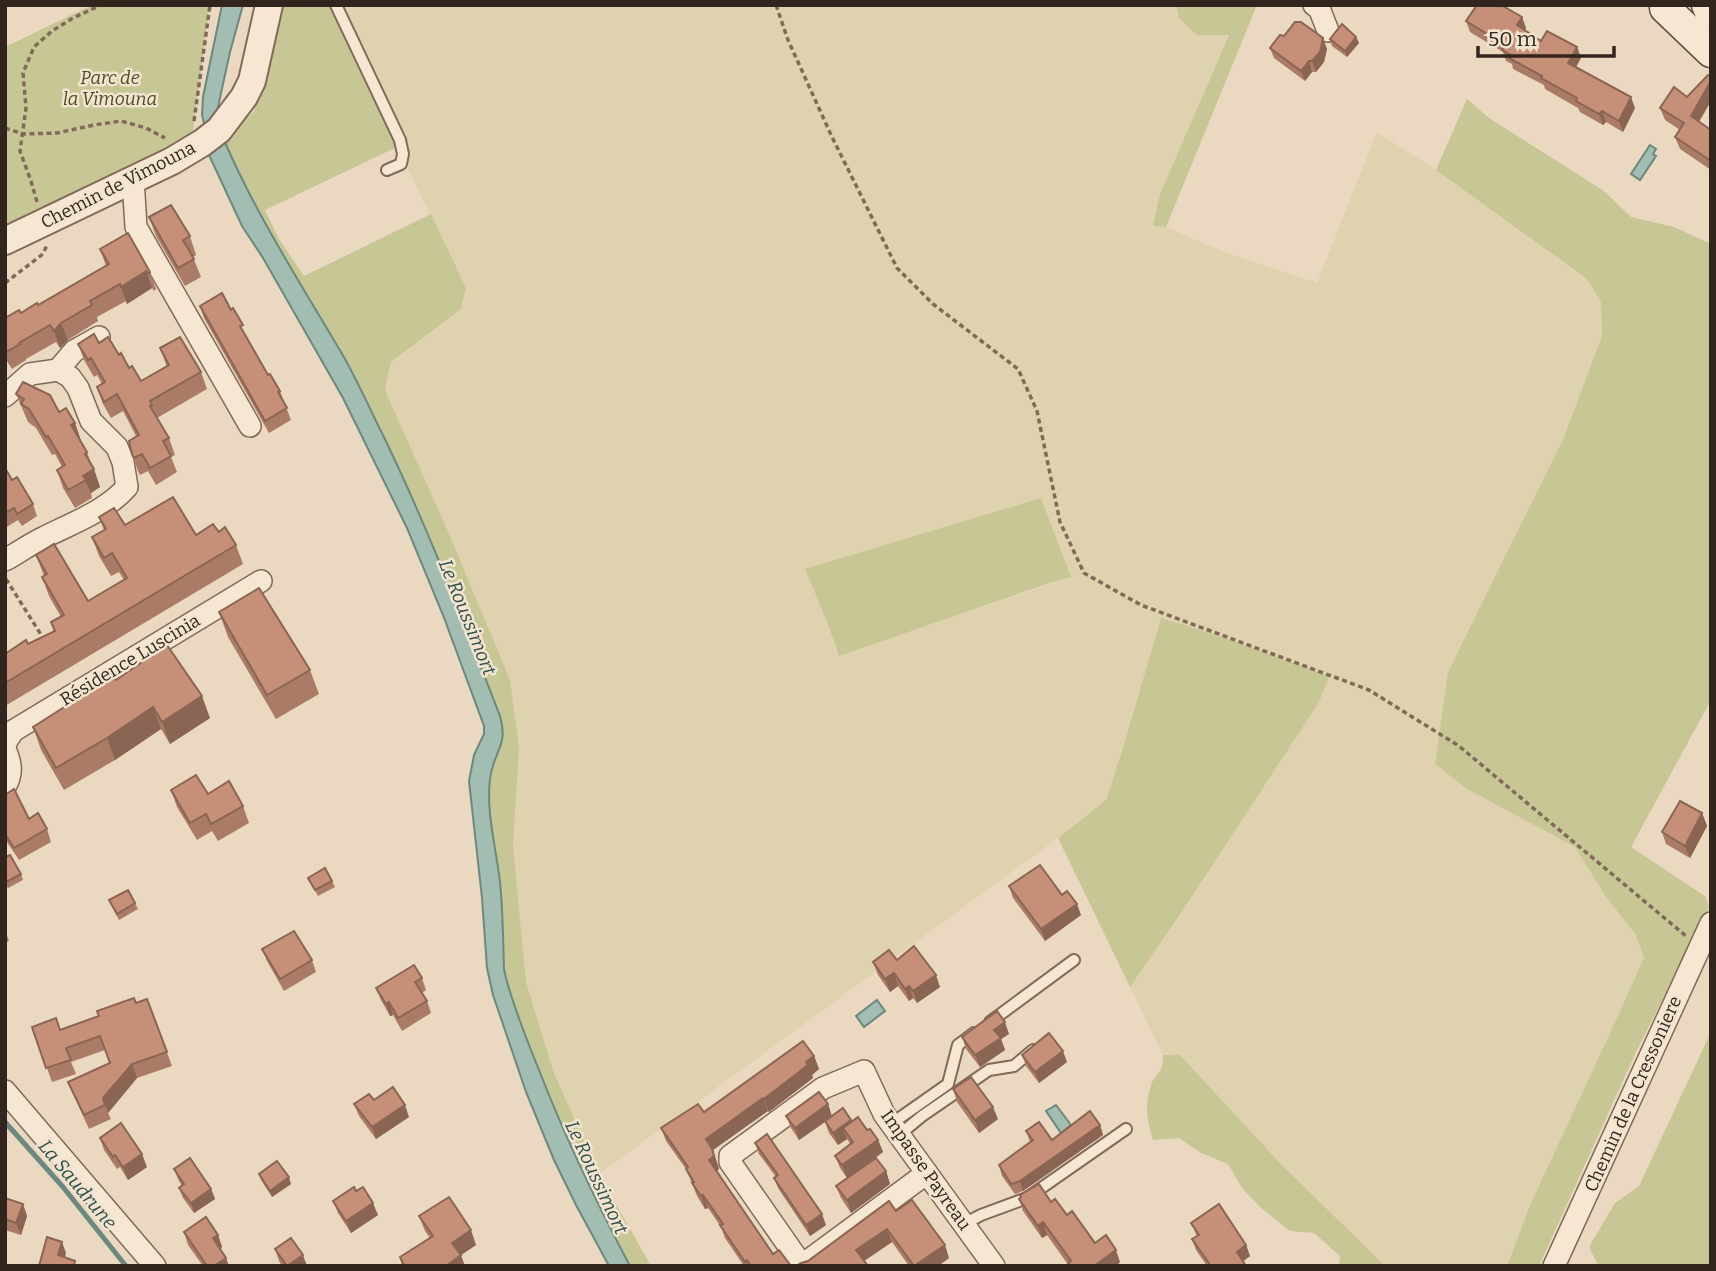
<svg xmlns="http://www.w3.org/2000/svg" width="1716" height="1271" font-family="Bitter,serif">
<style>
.farmland{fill:#dfd2ae;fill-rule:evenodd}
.green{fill:#c7c795}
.water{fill:#a2bdb2;stroke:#6b897e;stroke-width:2}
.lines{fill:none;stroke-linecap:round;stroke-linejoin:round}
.stream{stroke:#6b897e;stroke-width:5}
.service-casing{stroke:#826a59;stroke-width:14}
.minor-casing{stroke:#826a59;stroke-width:24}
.tertiary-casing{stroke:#826a59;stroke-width:30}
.secondary-casing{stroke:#644c3c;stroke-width:33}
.path{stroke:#826a59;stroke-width:3.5;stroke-dasharray:5 3.5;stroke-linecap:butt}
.service{stroke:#f6e7d2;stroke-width:10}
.minor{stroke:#f6e7d2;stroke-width:21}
.tertiary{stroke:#f6e7d2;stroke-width:26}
.secondary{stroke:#f6e7d2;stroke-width:30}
.wall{fill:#aa7c67}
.shaded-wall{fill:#8b6554}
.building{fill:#c69078;stroke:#8b6554;stroke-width:2}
.labels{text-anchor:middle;stroke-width:5;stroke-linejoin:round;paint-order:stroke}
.park-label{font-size:18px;font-style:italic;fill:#484e24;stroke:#f2e4cf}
.street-label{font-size:18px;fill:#32251d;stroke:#f2e4cf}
.water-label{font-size:19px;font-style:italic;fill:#2d514b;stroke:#f2e4cf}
</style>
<rect width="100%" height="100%" fill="#ead9c0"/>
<!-- farmland -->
<path class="farmland" d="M331,5H1176L1179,18L1229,34L1160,194L1154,226L1166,227L1222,251L1317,283L1377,132L1436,170L1587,279L1601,302L1602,336L1564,437L1448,672L1435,763L1467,789L1575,847L1606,897L1636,935L1644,958L1616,1020L1531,1203L1507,1266H1385L1280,1163L1180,1055H1163L1130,987L1181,913L1318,704L1330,676L1161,618L1122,751L1106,800L1058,838L599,1174L554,1073L526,982L513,845L519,748L447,529L385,390L391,362L461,309L466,288L397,147ZM805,569L1071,577L838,655L827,622Z"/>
<!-- green -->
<g class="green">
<polygon points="92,5 210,5 193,131 168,153 5,229 5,47"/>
<path d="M282,5H331L397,147L265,210L279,239L304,276L431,214L466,288L461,309L391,362L385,390L447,529L510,680L519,748L513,845L526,982L554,1073L599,1174L651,1266H630C594,1198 562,1129 534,1058C523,1032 507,995 504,967C501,939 502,911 500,882C496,850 488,820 489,787C490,758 509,746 500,716L387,443L346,361L257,209L236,168L224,140L254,111Z"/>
<polygon points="1176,5 1257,5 1166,227 1153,226 1160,194 1229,35 1197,35 1179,18"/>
<polygon points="1467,99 1489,118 1604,191 1631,217 1674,227 1711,244 1711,700 1631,847 1705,896 1709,907 1636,1052 1539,1266 1507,1266 1531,1203 1616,1020 1644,958 1636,935 1606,897 1575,847 1467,789 1435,764 1448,672 1564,437 1602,336 1601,302 1587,279 1436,170"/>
<polygon points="1041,498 1071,577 1044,585 839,656 827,622 805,569"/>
<polygon points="1161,618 1219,636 1330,676 1318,704 1181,913 1130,987 1058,838 1106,800 1122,751"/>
<polygon points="1711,1032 1711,1266 1600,1266 1597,1263 1589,1247 1615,1203 1639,1186"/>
<path d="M1163,1055H1180L1280,1163L1385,1266H1339L1340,1256L1314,1233L1290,1231L1261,1208L1242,1188L1228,1164L1201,1153L1179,1138L1153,1140C1147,1120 1144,1106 1151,1085C1156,1072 1164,1072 1163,1055Z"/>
</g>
<!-- water -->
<g class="water">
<polygon points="222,5 243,5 230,52 216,116 205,128 202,115 203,97"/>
<path d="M224,140C257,217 303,287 345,359C356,379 366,400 376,421C424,517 461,616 500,716C509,746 493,752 490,779C486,813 496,847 500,882C503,911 503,940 504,969L506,978C514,1009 527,1040 539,1070C565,1137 596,1202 630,1266H609L576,1205L554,1160L526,1092L493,995L487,968L482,898L469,781L474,755L484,734V726L443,615L407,528L343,398L263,258L242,226L209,155L217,144Z"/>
<polygon points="1650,145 1656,149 1653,154 1656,156 1640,180 1631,174"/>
<polygon points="877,1000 885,1011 864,1027 856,1016"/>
<polygon points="1056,1105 1071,1125 1061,1133 1046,1111"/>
</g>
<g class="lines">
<!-- stream -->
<polyline class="stream" points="5,1122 63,1187 126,1266"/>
<defs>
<g id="service">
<polyline points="336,5 400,140 403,154 401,164 387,170"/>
<polyline points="990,1022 1074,960"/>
<polyline points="891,1124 948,1084 958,1045 974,1033"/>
<polyline points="899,1135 922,1116 989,1070 1014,1066 1033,1050"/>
<polyline points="964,1224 981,1215 1027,1198 1126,1129"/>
</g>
<g id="minor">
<polyline points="1314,5 1319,8 1328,31"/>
<polyline points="133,179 136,227 250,426"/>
<polyline points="58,370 74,351 99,337"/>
<path d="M5,396L30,374L58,370L70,377L78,388L91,421L117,447L123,462L127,487C105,512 72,523 43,538C30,544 18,553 5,560"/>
<polyline points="5,746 6,742 13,731 261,581"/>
<path d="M5,749C11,763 13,773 5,787"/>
<polyline points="5,1091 155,1266"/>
<polyline points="927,1173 805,1263 799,1261 730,1162 730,1156 823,1088 864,1071 884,1114 994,1266"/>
<polyline points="1554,1266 1711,923"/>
</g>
<polyline id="tertiary" points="5,241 172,161 202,143 219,130 244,97 252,81 269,5"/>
<g id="secondary">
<polyline points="1707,5 1711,14"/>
<polyline points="1665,8 1711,52"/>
</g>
</defs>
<!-- service casing -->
<use href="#service" class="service-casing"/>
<!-- minor casing -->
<use href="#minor" class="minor-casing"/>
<!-- tertiary casing -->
<use href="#tertiary" class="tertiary-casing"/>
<!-- secondary casing -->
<use href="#secondary" class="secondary-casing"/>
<!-- path -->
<g class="path">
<polyline points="776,5 788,40 832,137 897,268 933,304 1018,369 1037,411 1060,522 1084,573 1141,605 1369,690 1459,746 1686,936"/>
<polyline points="194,121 210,5"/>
<polyline points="5,128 23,134 57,133 94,125 121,121 146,128 165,138"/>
<polyline points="37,202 31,181 20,151 26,108 23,73 34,47 52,31 73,18 101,5"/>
<polyline points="5,283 43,254 47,245"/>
<polyline points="6,579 45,641"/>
</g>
<!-- service -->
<use href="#service" class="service"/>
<!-- minor -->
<use href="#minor" class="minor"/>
<!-- tertiary -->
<use href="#tertiary" class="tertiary"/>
<!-- secondary -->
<use href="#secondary" class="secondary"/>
</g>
<!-- wall -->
<g class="wall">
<polygon points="1522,17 1526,28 1524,30 1541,41 1577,47 1581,58 1576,67 1635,108 1623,132 1606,122 1603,125 1580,112 1578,108 1545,89 1544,85 1513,69 1512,64 1506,61 1503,52 1470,32 1466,21"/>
<polygon points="1356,37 1359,43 1347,57 1332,46 1330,39"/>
<polygon points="1270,48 1327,49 1324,62 1316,72 1312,72 1305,81 1274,58"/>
<polygon points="1687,97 1711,101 1699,122 1711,130 1711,170 1680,149 1675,137 1680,130 1665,120 1660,108"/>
<polygon points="149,217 190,236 196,255 193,257 201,277 185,286 156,236"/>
<polygon points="100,249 150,272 156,289 154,291 152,288 127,304 126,301 97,317 98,321 68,340 60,348 56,342 26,359 26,360 12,369 5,358 5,318 21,313 38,305 106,266"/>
<polygon points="200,306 247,337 268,375 280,391 291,420 269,433 204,318"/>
<polygon points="99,343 119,355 141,381 167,367 160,348 201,372 207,389 157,418 169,438 175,455 171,457 177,472 156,485 148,471 140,475 138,471 132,454 136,436 123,411 111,418 103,404 97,387 102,384 97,375 94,377 84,360 78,344"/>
<polygon points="16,394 59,412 75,423 81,441 87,452 100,487 91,493 92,498 75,508 63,488 57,470 62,467 55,454 52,455 36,428 28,422"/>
<polygon points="5,468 12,480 33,504 37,516 22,526 18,520 5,528"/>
<polygon points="99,517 125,525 196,535 219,532 236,545 243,564 5,706 5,654 28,644 54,632 51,622 61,617 49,596 42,577 44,576 36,555 88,601 124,580 119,572 111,576 99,556 92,537 104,530"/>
<polygon points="219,612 310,670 319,694 276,719 228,637"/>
<polygon points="116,680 210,718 170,744 161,729 115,760 64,790 41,750 33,727"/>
<polygon points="171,790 208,794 243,806 249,823 218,841 212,831 197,840 177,807"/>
<polygon points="5,795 29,819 47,829 51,842 19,860 5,839"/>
<polygon points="1702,813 1707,826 1690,858 1666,844 1662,832"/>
<polygon points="5,857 21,874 23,880 8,888 5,883"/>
<polygon points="308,878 332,881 335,887 318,896"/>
<polygon points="1009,886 1062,895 1081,915 1045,941 1013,898"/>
<polygon points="109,900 135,903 138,909 119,920"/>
<polygon points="5,930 9,941 5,943"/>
<polygon points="262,949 312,960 316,972 284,991 267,961"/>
<polygon points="897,960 940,987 917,1003 913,998 909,1001 898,986 890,992 878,975 873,962"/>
<polygon points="422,978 426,990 422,993 427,1001 431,1013 402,1031 393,1015 390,1016 381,1000 376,988"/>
<polygon points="147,999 172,1066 137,1078 108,1113 111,1119 89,1129 74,1096 68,1082 110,1063 105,1050 71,1062 76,1074 52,1082 32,1027 60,1030"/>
<polygon points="1009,1034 1001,1039 1005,1050 980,1067 966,1049 962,1037"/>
<polygon points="1022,1055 1067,1062 1039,1083 1026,1066"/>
<polygon points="814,1056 819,1069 812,1075 813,1078 769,1112 768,1111 713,1150 719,1169 717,1171 773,1254 791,1266 744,1266 725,1238 721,1227 708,1208 705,1209 697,1196 686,1169 666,1141 661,1128 704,1112"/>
<polygon points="953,1089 998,1119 979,1133 957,1102"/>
<polygon points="374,1100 409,1117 376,1139 359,1116 354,1104"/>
<polygon points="828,1104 832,1116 852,1122 867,1130 878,1140 883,1152 847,1178 840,1168 835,1156 850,1144 847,1139 838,1145 829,1133 825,1122 799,1140 791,1128 786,1116"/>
<polygon points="1100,1125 1103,1135 1023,1191 1015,1194 1002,1176 999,1165 1030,1142 1026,1131 1052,1140"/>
<polygon points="100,1138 147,1167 128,1180 120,1167 117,1169 104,1150"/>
<polygon points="755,1143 826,1225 810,1236 778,1188 774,1178 776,1177 759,1154"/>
<polygon points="174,1169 211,1189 215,1199 194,1213 183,1198 179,1188 182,1186 178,1179"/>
<polygon points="886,1171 890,1184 851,1213 841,1198 836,1186"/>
<polygon points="259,1174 291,1184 272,1197 261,1180"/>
<polygon points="356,1191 378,1215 351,1233 338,1213 333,1201"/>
<polygon points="5,1198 23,1204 27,1216 21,1235 5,1230"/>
<polygon points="1019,1199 1051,1202 1067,1215 1095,1243 1120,1262 1116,1266 1069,1266 1047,1235 1042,1238 1023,1211"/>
<polygon points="896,1211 949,1258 938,1266 909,1266 892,1242 864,1261 808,1261"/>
<polygon points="419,1216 476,1245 461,1255 402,1266 400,1257 430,1238 425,1231"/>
<polygon points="1191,1223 1246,1245 1250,1256 1243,1261 1246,1266 1207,1266 1196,1250 1192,1239 1197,1236"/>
<polygon points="184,1232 218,1235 222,1247 220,1249 229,1266 203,1266 188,1245"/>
<polygon points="275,1249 307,1266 282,1266 279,1261"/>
</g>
<!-- shaded-wall -->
<g class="shaded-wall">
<polygon points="1522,17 1526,28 1521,36 1517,25"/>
<polygon points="1356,37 1359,43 1347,57 1345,51"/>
<polygon points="1323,38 1327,49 1324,62 1316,72 1312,61"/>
<polygon points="1577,47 1581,58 1572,74 1568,63"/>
<polygon points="1309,61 1312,72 1305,81 1301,71"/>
<polygon points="1711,81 1711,101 1695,128 1691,116"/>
<polygon points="1631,97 1635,108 1623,132 1619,121"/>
<polygon points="1602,111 1606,122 1603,125 1599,114"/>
<polygon points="146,271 152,288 127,304 121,287"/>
<polygon points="61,323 68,340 60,348 54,331"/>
<polygon points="75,423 81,441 78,443 71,425"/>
<polygon points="94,469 100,487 91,493 83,476"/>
<polygon points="202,696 210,718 170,744 162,722"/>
<polygon points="153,707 161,729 115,760 107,738"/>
<polygon points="1702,813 1707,826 1690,858 1685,846"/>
<polygon points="1077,904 1081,915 1045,941 1041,929"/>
<polygon points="894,973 898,986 890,992 885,979"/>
<polygon points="936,975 940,987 917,1003 913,991"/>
<polygon points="909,986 913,998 909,1001 905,989"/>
<polygon points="389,1002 393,1015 390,1016 386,1004"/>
<polygon points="1005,1022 1009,1034 1001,1039 1005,1050 980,1067 975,1055 994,1030"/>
<polygon points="1063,1051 1067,1062 1039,1083 1035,1072"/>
<polygon points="814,1056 819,1069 812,1075 813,1078 769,1112 764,1099"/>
<polygon points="132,1064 137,1078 108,1113 103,1098"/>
<polygon points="763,1098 768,1111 713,1150 719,1169 714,1173 709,1160 706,1139"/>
<polygon points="828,1104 832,1117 799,1140 795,1128"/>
<polygon points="405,1105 409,1117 376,1139 372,1127"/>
<polygon points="993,1107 998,1119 979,1133 975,1120"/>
<polygon points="851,1120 856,1133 843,1128 847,1139 838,1145 833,1133"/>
<polygon points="1100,1125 1103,1135 1023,1191 1020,1181"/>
<polygon points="878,1140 883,1152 847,1178 842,1165"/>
<polygon points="142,1154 147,1167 128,1180 123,1167"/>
<polygon points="886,1171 890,1184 851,1213 847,1200"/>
<polygon points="289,1177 291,1184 272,1197 270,1191"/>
<polygon points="211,1189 215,1199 194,1213 191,1203"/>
<polygon points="703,1195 708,1208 705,1209 701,1196"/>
<polygon points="373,1203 378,1215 351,1233 346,1221"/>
<polygon points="23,1204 27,1216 21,1235 16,1223"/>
<polygon points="822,1214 826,1225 810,1236 806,1225"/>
<polygon points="1043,1222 1047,1235 1042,1238 1038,1226"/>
<polygon points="887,1229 892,1242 861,1263 856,1250"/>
<polygon points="471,1230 476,1245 461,1255 465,1266 446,1266 452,1243"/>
<polygon points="218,1235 222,1247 217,1250 213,1238"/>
<polygon points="62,1242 66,1253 63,1266 58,1255"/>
<polygon points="945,1245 949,1258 938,1266 914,1266"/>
<polygon points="1246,1245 1250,1256 1241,1263 1237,1252"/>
<polygon points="1116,1250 1120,1262 1116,1266 1094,1266"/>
<polygon points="303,1255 307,1266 288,1266"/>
<polygon points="226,1258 229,1266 214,1266"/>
</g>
<!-- building -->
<g class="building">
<polygon points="1477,5 1501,5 1522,17 1517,25 1541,41 1547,31 1577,47 1568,63 1631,97 1619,121 1602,111 1599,114 1576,101 1577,98 1541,78 1542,76 1509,58 1511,55 1502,50 1505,45 1466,21"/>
<polygon points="1295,22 1301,22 1323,38 1320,52 1312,61 1309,61 1301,71 1270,48 1280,35 1284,36"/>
<polygon points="1342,24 1356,37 1345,51 1330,39"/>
<polygon points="1708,75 1711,77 1711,81 1691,116 1711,130 1711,161 1675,137 1684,123 1660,108 1674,87 1687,97"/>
<polygon points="171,205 190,236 183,240 194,259 178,268 149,217"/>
<polygon points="128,233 150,272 148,274 146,271 121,287 120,284 90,301 92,305 61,323 54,331 50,325 19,343 20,344 6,352 5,318 19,310 21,313 37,303 38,305 109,264 100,249"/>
<polygon points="222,293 231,310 233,308 243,325 240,326 268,375 270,374 280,391 278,392 287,408 265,421 200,306"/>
<polygon points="94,334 99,343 108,337 119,355 121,353 129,368 132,366 141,381 169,365 160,348 180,337 201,372 150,401 152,405 150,406 169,438 163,441 171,456 150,468 142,454 134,458 132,454 129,441 139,435 117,394 104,402 97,387 105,382 91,358 88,360 78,344"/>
<polygon points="23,382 50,395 59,412 66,408 75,423 71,425 87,452 85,454 94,469 83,476 86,480 68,490 57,470 65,465 48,436 46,437 29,409 21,404 24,399 16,394"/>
<polygon points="5,468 12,480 17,477 33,504 17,514 14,508 5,513"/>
<polygon points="173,497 196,535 213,524 219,532 225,527 236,545 5,683 5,654 26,640 28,644 55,631 51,622 64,615 42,577 47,574 36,555 54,544 88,601 127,578 112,553 104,558 92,537 106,529 99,517 114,508 125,525"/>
<polygon points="259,588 310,670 267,695 219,612"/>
<polygon points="167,645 202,696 162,722 153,707 107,738 56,768 33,727 113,676 116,680"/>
<polygon points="196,775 208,794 229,781 243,806 211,824 206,814 190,823 171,790"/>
<polygon points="14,789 29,819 38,813 47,829 14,848 5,834 5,795"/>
<polygon points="1680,801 1702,813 1685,846 1662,832"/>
<polygon points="10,855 21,874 6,882 5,857"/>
<polygon points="1040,865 1062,895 1067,891 1077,904 1041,929 1009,886"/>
<polygon points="325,868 332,881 315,890 308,878"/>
<polygon points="128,890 135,903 117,914 109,900"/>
<polygon points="294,931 312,960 280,979 262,949"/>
<polygon points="914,946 936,975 913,991 909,986 905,989 894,973 885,979 873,962 889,950 897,960"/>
<polygon points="414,965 422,978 415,982 427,1001 398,1018 389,1002 386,1004 376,988"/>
<polygon points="134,998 136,1003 147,999 167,1052 132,1064 103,1098 105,1105 84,1115 68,1082 110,1063 100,1036 66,1048 71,1060 46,1068 32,1027 56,1018 60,1030 99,1016 97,1011"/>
<polygon points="997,1011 1005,1022 994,1030 1001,1038 975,1055 962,1037"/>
<polygon points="1049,1033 1063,1051 1035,1072 1022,1055"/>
<polygon points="803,1041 814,1056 806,1062 808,1065 764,1099 763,1098 706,1139 712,1149 714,1156 709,1160 773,1254 779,1250 791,1266 751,1266 747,1260 745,1262 720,1225 723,1224 703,1195 701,1196 692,1183 694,1182 686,1169 688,1167 661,1128 698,1104 704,1112"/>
<polygon points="971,1077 993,1107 975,1120 953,1089"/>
<polygon points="393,1087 405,1105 372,1127 354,1104 369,1094 374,1100"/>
<polygon points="819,1092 828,1104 795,1128 786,1116"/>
<polygon points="843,1108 851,1120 833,1133 825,1121"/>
<polygon points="1090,1111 1100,1125 1020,1181 1011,1184 999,1165 1033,1140 1026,1131 1039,1122 1052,1140"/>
<polygon points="858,1117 867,1130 870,1129 878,1140 842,1165 835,1156 853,1142 843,1128"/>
<polygon points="121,1123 142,1154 123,1167 115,1155 113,1157 100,1138"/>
<polygon points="767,1134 822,1214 806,1225 774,1178 778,1175 755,1143"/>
<polygon points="190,1158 211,1189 191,1203 179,1188 184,1184 174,1169"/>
<polygon points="876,1158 886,1171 847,1200 836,1186"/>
<polygon points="277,1161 289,1177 270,1191 259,1174"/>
<polygon points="1039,1184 1051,1202 1055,1199 1067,1215 1072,1211 1095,1243 1106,1235 1116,1250 1094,1266 1070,1266 1068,1264 1071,1261 1043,1222 1038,1226 1019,1199 1021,1197 1020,1195"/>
<polygon points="354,1187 356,1191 363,1187 373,1203 346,1221 333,1201"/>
<polygon points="449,1197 471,1230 452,1243 461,1255 446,1266 402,1266 404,1265 400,1257 433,1236 419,1216"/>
<polygon points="5,1198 23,1204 16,1223 5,1219"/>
<polygon points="912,1200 945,1245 914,1266 887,1229 856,1250 868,1266 796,1266 801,1263 808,1261 889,1201 896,1211"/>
<polygon points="1219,1204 1246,1245 1237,1252 1246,1266 1211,1266 1192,1239 1199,1235 1191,1223"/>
<polygon points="206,1217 218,1235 213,1238 226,1258 214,1266 207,1266 184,1232"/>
<polygon points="47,1237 62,1242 58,1255 75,1261 74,1266 39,1266"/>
<polygon points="291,1238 303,1255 287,1266 275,1249"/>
</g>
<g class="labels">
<!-- park labels -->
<g class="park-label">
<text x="110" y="84">Parc de<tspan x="110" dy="21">la Vimouna</tspan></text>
</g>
<!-- street labels -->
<g class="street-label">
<text transform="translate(118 185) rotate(-27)" y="6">Chemin de Vimouna</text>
<text transform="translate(130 660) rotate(-31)" y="6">Résidence Luscinia</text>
<text transform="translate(1633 1094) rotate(-66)" y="6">Chemin de la Cressoniere</text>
<text transform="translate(926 1170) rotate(55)" y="6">Impasse Payreau</text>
</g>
<!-- water labels -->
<g class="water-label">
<text transform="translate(468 617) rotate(68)" y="7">Le Roussimort</text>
<text transform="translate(597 1177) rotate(65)" y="7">Le Roussimort</text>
<text transform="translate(78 1184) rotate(50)" y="7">La Saudrune</text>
</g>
</g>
<!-- border -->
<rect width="1716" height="1271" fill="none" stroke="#32251d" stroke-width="14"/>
<!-- scale -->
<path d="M1478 46v10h136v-10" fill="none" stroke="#32251d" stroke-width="3.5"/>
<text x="1488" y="46" font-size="21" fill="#32251d" stroke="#f2e4cf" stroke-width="5" paint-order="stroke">50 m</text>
</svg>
